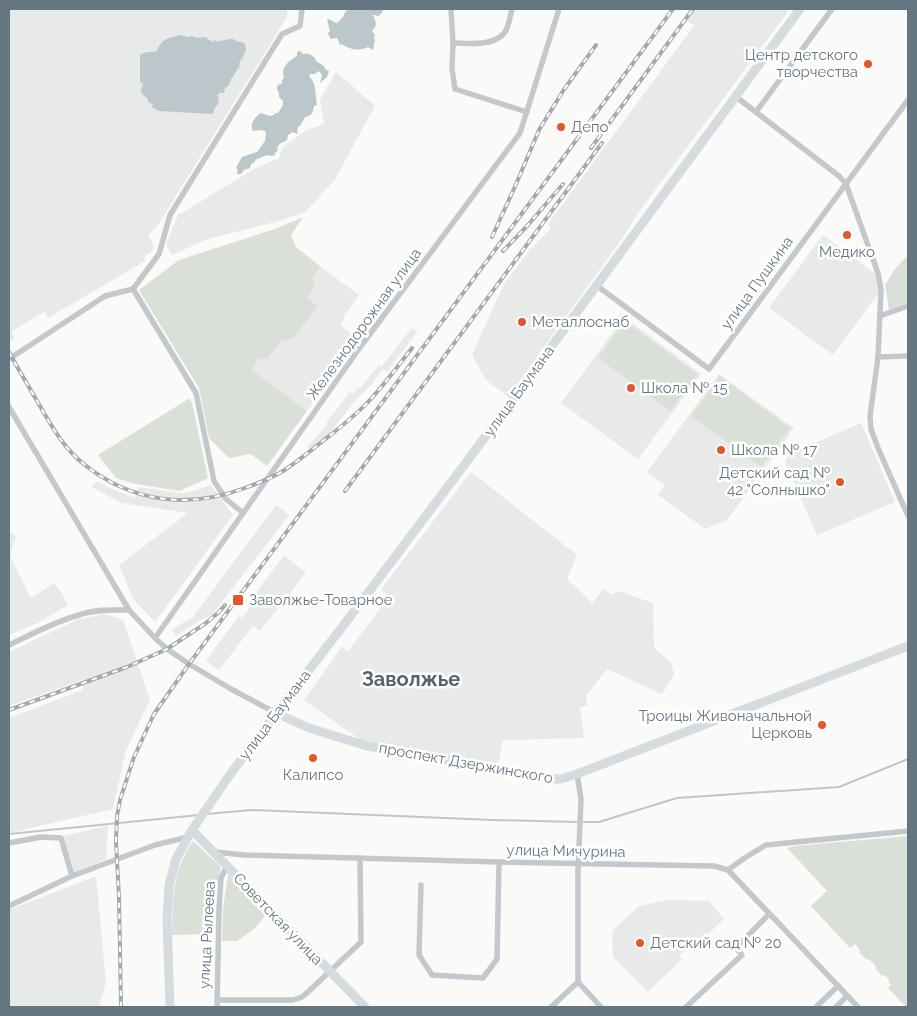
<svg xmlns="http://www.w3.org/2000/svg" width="917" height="1016" font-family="Raleway,sans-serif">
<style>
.built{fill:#e8e9e9}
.green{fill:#dadfd7}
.water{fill:#bbc7cb}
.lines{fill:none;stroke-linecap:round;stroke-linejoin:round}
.stream{stroke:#bbc7cb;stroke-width:2}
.street{stroke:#c3c8cc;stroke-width:5.5}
.secondary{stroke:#d6dbdf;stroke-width:9}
.primary{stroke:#d6dbdf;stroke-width:9}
.rail-casing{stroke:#a2aab0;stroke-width:4}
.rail{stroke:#fff;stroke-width:2;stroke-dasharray:5.5;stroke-linecap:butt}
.poi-dot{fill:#e4572e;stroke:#fff;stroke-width:2}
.labels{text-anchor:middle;stroke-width:5;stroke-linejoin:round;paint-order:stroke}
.poi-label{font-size:15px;fill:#657683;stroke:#fff;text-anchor:start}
.street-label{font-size:15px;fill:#657683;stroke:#fff}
.district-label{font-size:20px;font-weight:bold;fill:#57646e;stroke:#fff}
</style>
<rect width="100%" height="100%" fill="#fafaf8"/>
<!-- built -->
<g class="built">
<polygon points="9,9 287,9 287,17 156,228 148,235 154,246 151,252 145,255 145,261 48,318 44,312 12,331 14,339 9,342"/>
<polygon points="696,9 790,9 641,209 619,243 508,397 486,380 472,355 504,284 528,252 551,228 548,224 696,23 692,25 687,21"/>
<polygon points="336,72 375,106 334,181 305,212 275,222 208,239 172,255 166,244 178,215 256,168 279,158 282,148 305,131 324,124 320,100"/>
<polygon points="823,235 878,276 879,292 833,355 769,308"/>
<polygon points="321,267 359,295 344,316 345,318 340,325 356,338 307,411 252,370 259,359 269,359 280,342 294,338 316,306 307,297 312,278"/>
<polygon points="624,317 701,374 638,459 561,403"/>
<polygon points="412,328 417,332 387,372 383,369 371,385 358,397 325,439 312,450 307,447 328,424 326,423 350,392 353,394 358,387 360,388 379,365 381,367"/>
<polygon points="719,374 794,428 727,520 705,529 658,495 665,485 647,472"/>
<polygon points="861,423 895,502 817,535 785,462 789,454"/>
<polygon points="471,472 577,555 567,579 592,603 604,589 612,595 618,591 653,603 654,648 671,663 674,675 662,694 607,669 586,696 587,706 580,707 584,738 503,740 498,764 362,741 304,700 342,647 348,651 389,597 381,589"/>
<polygon points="96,481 114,490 135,498 138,487 180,493 194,491 211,485 233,515 155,622 134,600 119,565 188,513 121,503 92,487"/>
<polygon points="276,505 289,515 212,615 201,620 176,636 172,629 193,617"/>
<polygon points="9,531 16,536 10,556 31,598 54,583 61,592 68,605 38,623 9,635"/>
<polygon points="284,555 306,573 260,631 253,626 219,670 206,661 239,616 242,618 255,600 252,598"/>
<polygon points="106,614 123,620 150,700 126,750 113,809 14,832 9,831 9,718 83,690 82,680 9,706 9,652 79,619"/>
<polygon points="108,826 106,859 73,873 63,836"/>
<polygon points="96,876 106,982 99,1007 9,1007 9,910"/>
<polygon points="669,900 709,901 724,919 691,950 688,947 679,956 682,959 648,992 613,957 612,931 639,906"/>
</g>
<!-- green -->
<g class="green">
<polygon points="303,217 291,235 296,247 321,267 312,278 315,286 307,297 317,306 294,338 280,342 268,359 259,359 252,370 307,411 267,466 251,454 229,458 209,438 199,388 139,290 179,260 275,229"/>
<polygon points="908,255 908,303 889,310 885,285 895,269"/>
<polygon points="625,321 697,374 670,411 598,358"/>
<polygon points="720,376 790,428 761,467 691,416"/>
<polygon points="190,398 193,407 208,478 180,491 135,484 116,478 98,455"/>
<polygon points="908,836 908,1007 906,1007 888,988 891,985 888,982 890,980 884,975 882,976 875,968 876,966 869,959 867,960 859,952 860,950 855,944 850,948 811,906 827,891 787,848 795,846"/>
<path d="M193,841L221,867C215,889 214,912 213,934L172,935C173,898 171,874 193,841Z"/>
<polygon points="228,874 267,914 253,930 237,941 222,941 223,909"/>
</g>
<!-- water -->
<g class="water">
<path d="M349,9H382L383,11L380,15L377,16L375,15H373C376,23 378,25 372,31L375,35L374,38L375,40L373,50L368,47C357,52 351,49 341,44L340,45L337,38L331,39L329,36L328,33L330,31L327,20L329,19L336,23H337L343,17L345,12Z"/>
<path d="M181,35L187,37L192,36L197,38L205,37L213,42L215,40L218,42C222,40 229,39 233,39C237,41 238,43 243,42C250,50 242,57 239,64L240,66L231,79L229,85L225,88L224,93H220L217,95L219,98L218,104L214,109V112L212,114L159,111L152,107L153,104L149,103L147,98L142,94L141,89L143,85L142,83L140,82V55C145,51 151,53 157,51C162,38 169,38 181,35Z"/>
<path d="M300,51L303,54C309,53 314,55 317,62L323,65L326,70L329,71L327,77L320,83L322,75L319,71L315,74H310L309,76C317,84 315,95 317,105L314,106C313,112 312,116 305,117L300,126L298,127L297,131L298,133L297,134L293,132L288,135L287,140C281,144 281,141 277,148L278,150L275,153V155L271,156L267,155L255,160V162L251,164L250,168L244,170L241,174H238L237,173L238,170L236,168L242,157L257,152L265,141L266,133L265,131L259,130L253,131C249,124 255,117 261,113L270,116L274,115L275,113H278L283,105V101L279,97V93L277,89C277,84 279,85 282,83V80L284,78C280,67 289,61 297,56V52Z"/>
</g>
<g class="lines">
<!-- stream -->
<g class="stream">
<polyline points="206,814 252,810 493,820 576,822"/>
<polyline points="584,822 599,822 677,798 839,787 908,759"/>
<polyline points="9,834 199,815"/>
</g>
<!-- street -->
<g class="street">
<polyline points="451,9 453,43 452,69 455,89 527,112"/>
<path d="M453,43C469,43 494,47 505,32C509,26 510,16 512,9"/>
<polyline points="735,96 839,176 846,184 878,273 881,290 878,357 870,416 871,429 878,448 908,516"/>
<polyline points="756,112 832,9"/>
<polyline points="596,285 709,369 908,100"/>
<polyline points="880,316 908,306"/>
<polyline points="878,357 908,356"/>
<polyline points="9,359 105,296 133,289"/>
<polyline points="9,407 129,610 155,638 167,649 189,664 231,689 276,713"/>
<polyline points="243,513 226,499 214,481 196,393 133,289 159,254 170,215 282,34 300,26 302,9"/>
<polyline points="155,638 361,346 520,133 559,9"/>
<path d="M9,645C32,634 56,621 82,614C97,609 114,610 129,610"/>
<polyline points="9,843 41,837 61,838 72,876"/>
<polyline points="214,852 244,855 499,862 714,866 728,870 858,1007"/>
<polyline points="728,870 746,857 766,845 908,831"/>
<polyline points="421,885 419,955 432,975 483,978 497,959 499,862"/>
<polyline points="9,906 72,876 155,845 188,837"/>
<polyline points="578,982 601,1007"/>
<polyline points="217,1000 293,1000 302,997 309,991 361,942 360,858"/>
<polyline points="217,1007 219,909 221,878 227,866"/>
<polyline points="551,1007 578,982 578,871 581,799 577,774"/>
<polyline points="686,1007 742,955 736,948 769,914"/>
<polyline points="816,1007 838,986"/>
<polyline points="836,1007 847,996"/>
</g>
<!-- secondary -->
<g class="secondary">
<polyline points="276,713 309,728 367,746 555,779 561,779 577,774 908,646"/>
<polyline points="192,830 365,1007"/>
</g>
<!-- primary -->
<polyline class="primary" points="170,1007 167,919 169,885 176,859 192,830 229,776 276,713 349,618 471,456 800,9"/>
<defs>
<g id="rail">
<polyline points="591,148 693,9"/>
<polyline points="492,237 517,182 539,130 563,91 596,45"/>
<polyline points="503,251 528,225 563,184"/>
<path d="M9,352C18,369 28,385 37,401C51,425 63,448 85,465C133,503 189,509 245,488C258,483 272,478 283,471C297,462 310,451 323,441C338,429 355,416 369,401C384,385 398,366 412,348"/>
<polyline points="345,491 602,143"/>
<polyline points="9,710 127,667 167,649 206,623 219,612 225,605"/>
<polyline points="121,1007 119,897 116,842 117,816 120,800 134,757 154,714 189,664 673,9"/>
</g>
</defs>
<!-- rail casing -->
<use href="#rail" class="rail-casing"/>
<!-- rail -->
<use href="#rail" class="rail"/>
</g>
<!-- markers -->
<g class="poi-dot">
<circle cx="868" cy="64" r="5"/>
<circle cx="561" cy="127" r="5"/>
<circle cx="847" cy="235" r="5"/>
<circle cx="522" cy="322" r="5"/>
<circle cx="631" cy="388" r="5"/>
<circle cx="721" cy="450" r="5"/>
<circle cx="840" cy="482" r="5"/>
<rect x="232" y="594" width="12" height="12" rx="2.5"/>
<circle cx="822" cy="725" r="5"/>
<circle cx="313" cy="758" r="5"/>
<circle cx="640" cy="943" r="5"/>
</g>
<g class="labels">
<!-- poi labels -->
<g class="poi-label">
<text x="858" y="60" text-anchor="end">Центр детского<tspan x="858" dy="17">творчества</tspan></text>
<text x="571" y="132">Депо</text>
<text x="847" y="257" text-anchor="middle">Медико</text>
<text x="532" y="327">Металлоснаб</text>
<text x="641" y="393">Школа № 15</text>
<text x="731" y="455">Школа № 17</text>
<text x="830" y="478" text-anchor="end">Детский сад №<tspan x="830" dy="17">42 "Солнышко"</tspan></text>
<text x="249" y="605">Заволжье-Товарное</text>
<text x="812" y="721" text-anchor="end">Троицы Живоначальной<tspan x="812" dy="17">Церковь</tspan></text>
<text x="313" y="780" text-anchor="middle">Калипсо</text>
<text x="650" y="948">Детский сад № 20</text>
</g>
<!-- street labels -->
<g class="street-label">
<text transform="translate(757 283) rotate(-54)" y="5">улица Пушкина</text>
<text transform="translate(364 324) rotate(-54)" y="5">Железнодорожная улица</text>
<text transform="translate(519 391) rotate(-54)" y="5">улица Баумана</text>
<text transform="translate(275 715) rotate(-53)" y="5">улица Баумана</text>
<text transform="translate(466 763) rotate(10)" y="5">проспект Дзержинского</text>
<text transform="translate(566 851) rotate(1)" y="5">улица Мичурина</text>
<text transform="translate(278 919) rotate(46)" y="5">Советская улица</text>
<text transform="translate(207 935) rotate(-87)" y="5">улица Рылеева</text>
</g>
<!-- district labels -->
<g class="district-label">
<text x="411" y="686">Заволжье</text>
</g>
</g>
<!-- border -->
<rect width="917" height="1016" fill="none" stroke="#657683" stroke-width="20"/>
</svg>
